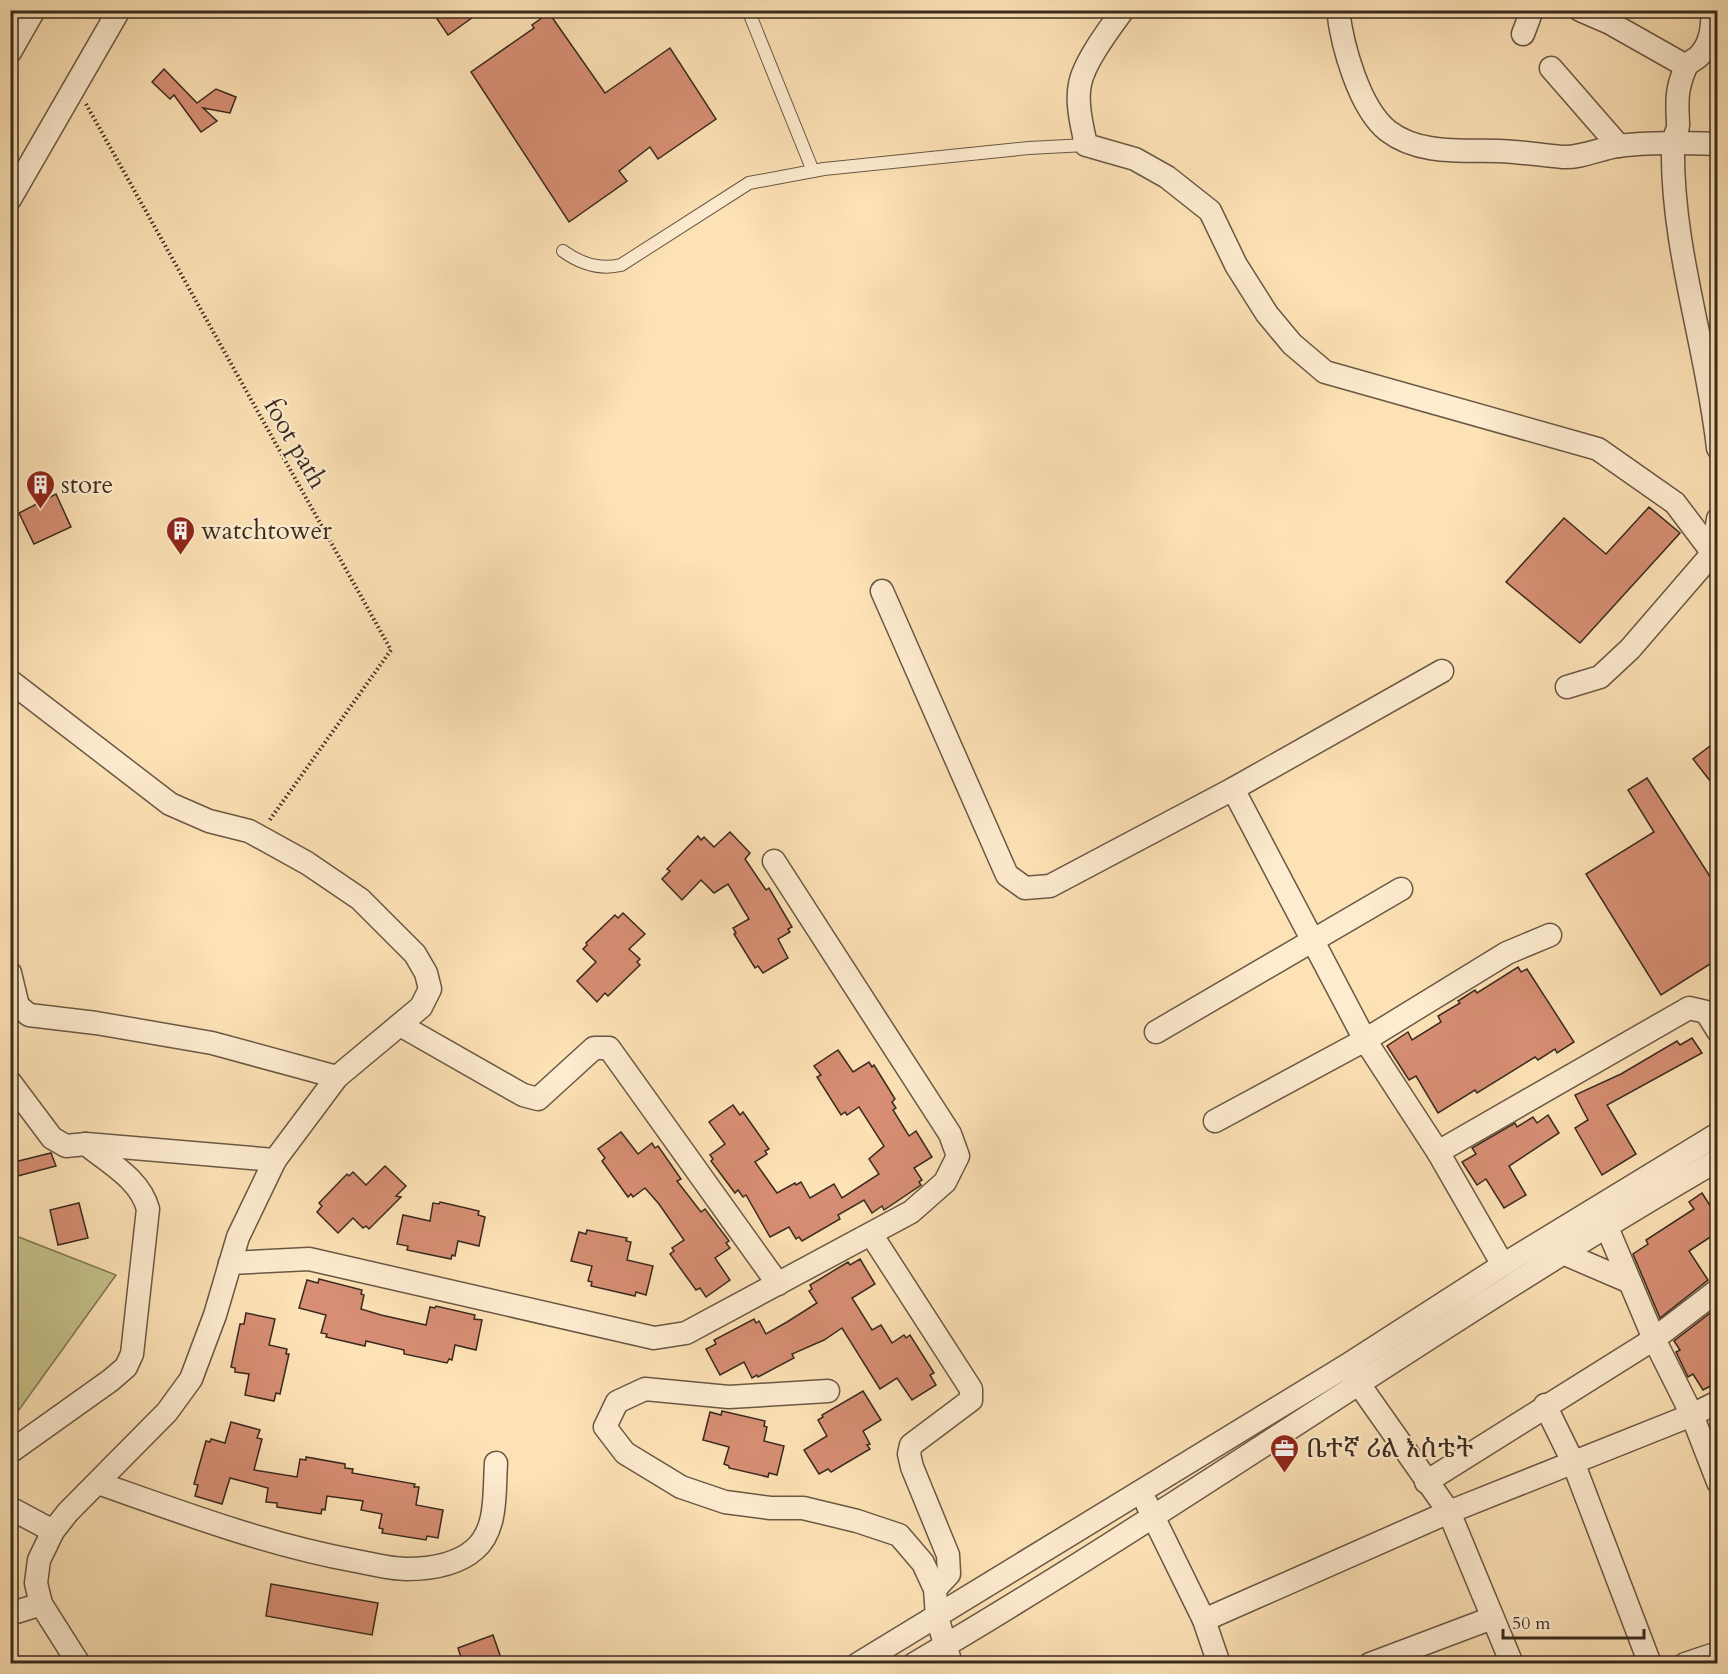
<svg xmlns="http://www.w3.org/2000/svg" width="1728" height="1674" font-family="Cardo,'Noto Serif Ethiopic',serif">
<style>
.green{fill:#c5c28a;stroke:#7f7654;stroke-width:1.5}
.building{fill:#d78e74;stroke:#392a1e;stroke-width:1.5}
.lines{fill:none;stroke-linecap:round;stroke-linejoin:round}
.service-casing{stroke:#6a5844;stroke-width:14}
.minor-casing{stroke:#6a5844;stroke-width:25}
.path{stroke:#392a1e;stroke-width:4;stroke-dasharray:1.5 3;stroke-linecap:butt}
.service{stroke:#feecd0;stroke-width:12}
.minor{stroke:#feecd0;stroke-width:22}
.labels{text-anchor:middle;stroke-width:4.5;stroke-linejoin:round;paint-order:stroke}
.street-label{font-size:26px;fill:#392a1e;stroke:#feecd0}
.poi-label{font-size:26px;fill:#392a1e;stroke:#feecd0;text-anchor:start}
</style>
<rect width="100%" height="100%" fill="#fde2b6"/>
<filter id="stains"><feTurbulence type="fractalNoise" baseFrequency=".00333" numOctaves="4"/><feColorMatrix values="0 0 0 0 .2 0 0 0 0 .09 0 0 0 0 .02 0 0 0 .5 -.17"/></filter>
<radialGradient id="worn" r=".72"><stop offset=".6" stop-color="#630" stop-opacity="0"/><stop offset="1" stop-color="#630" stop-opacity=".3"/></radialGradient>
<!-- green -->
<polygon class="green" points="11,1234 116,1275 11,1421"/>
<!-- building -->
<g class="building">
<polygon points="431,10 483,10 448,35"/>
<polygon points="549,13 605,93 670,48 716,119 658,159 650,147 619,171 627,181 569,222 471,72 534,28 532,25"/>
<polygon points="164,69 197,103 216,89 236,97 230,113 203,108 217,121 201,132 174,95 170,99 152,82"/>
<polygon points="56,494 71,527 34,544 19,513"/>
<polygon points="1649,507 1680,533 1580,643 1506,582 1564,518 1606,554"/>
<polygon points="1718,740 1718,791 1693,759"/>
<polygon points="1647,778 1718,889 1718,959 1661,995 1586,874 1654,832 1628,790"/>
<polygon points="730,832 750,853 745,859 766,890 769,888 792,927 788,929 790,932 778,939 788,958 763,973 758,966 755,968 734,934 736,933 733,928 749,919 728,884 714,893 701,880 682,900 662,879 670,871 667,869 698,836 701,840 704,837 714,847"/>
<polygon points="623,913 645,934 629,949 640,959 637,962 640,965 608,996 605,993 597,1002 577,981 596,962 583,949 587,945 586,943 615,915 618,918"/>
<polygon points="1518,967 1521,972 1527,969 1574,1042 1557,1053 1555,1049 1538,1060 1535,1057 1477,1093 1475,1090 1438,1113 1416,1076 1409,1080 1387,1046 1408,1032 1412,1040 1441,1022 1438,1016 1460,1003 1458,1001 1475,990 1477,993"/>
<polygon points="1692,1038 1702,1053 1607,1105 1636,1154 1602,1175 1575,1128 1588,1120 1575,1095 1621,1074 1677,1041 1680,1045"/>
<polygon points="838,1050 853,1072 869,1062 872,1067 874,1065 895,1099 892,1102 896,1108 893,1110 909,1136 916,1131 932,1157 914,1168 922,1180 919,1182 921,1185 884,1210 882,1206 872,1213 864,1200 838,1215 840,1219 802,1241 799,1237 796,1239 789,1227 770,1237 746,1195 743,1197 738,1190 735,1193 711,1161 713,1159 710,1155 725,1144 709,1122 733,1105 740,1115 743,1112 769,1149 765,1151 767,1154 755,1162 777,1193 795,1183 796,1185 801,1182 810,1198 834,1184 842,1198 879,1174 869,1159 884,1146 859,1107 847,1115 845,1112 841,1115 817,1077 821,1075 814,1066"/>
<polygon points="1548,1115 1559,1133 1509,1166 1526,1195 1504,1208 1486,1179 1477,1185 1462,1162 1476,1154 1472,1148 1515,1123 1517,1127 1533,1117 1537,1123"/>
<polygon points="621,1132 638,1154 652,1143 655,1148 658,1146 681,1179 677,1181 701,1212 705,1209 729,1241 726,1243 730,1248 715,1258 730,1280 706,1297 700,1288 696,1290 670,1254 674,1251 672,1248 684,1240 659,1204 645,1188 633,1197 631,1194 628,1197 602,1161 605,1158 598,1149"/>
<polygon points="51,1153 56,1166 10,1178 10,1163"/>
<polygon points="385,1166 406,1186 396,1196 401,1197 369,1229 366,1226 363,1228 353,1218 338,1233 317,1212 322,1206 319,1203 347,1174 349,1176 353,1172 366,1185"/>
<polygon points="1702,1193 1718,1218 1718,1232 1689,1251 1708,1280 1660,1318 1633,1254 1648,1244 1646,1240 1694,1209 1689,1202"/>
<polygon points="440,1202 479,1211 478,1215 485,1217 479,1246 458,1241 455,1256 452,1255 451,1259 407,1250 408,1246 397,1244 403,1215 430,1221 433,1203 439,1204"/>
<polygon points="79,1203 88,1238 58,1245 50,1210"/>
<polygon points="587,1230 627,1238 626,1241 631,1242 627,1260 653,1266 646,1295 636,1292 635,1296 591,1286 592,1282 588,1281 592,1266 571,1261 579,1232 586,1234"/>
<polygon points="860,1259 875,1284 852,1298 872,1330 881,1325 892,1343 904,1335 906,1338 910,1335 934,1373 930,1375 936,1385 912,1400 897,1378 880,1389 842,1328 824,1340 792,1354 794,1358 758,1377 757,1375 752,1378 744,1362 720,1375 706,1349 716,1344 714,1340 754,1319 756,1323 759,1321 766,1334 787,1322 817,1303 809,1291 812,1289 810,1285 848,1262 850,1265"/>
<polygon points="319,1279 362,1290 361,1294 364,1295 361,1309 381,1315 426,1325 430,1307 435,1308 436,1306 475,1315 474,1319 482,1320 476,1350 455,1345 452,1360 449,1359 447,1363 404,1354 404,1350 366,1341 365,1346 326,1337 327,1334 321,1333 326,1315 299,1308 307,1280 318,1283"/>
<polygon points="1718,1307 1718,1382 1703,1390 1693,1374 1688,1377 1676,1352 1680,1350 1674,1341"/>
<polygon points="246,1313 275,1319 269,1345 287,1349 286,1354 289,1354 280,1394 276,1393 274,1401 245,1395 249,1374 235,1372 235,1368 231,1367 240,1324 244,1324"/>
<polygon points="863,1391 881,1420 863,1431 870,1444 867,1445 870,1449 831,1472 828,1469 819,1474 804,1450 827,1436 818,1420 823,1417 822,1415"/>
<polygon points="722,1411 765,1421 764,1426 767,1427 764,1441 784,1446 777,1475 769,1473 768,1477 729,1468 729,1466 724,1464 729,1447 703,1440 710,1412 721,1415"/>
<polygon points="231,1422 260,1430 257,1438 262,1439 254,1470 297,1477 300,1459 306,1460 306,1457 345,1464 345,1468 353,1469 352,1473 415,1484 414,1487 419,1487 416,1505 443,1510 438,1538 427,1536 426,1540 382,1533 383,1529 379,1528 382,1514 361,1510 363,1501 327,1496 325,1510 322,1509 321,1514 277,1507 277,1503 266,1502 268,1488 230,1478 222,1504 195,1496 198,1485 194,1484 206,1441 210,1442 211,1439 225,1443"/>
<polygon points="271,1584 378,1603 372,1635 266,1616"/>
<polygon points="493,1635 501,1658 494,1660 496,1664 463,1664 458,1648"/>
</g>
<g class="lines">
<defs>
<g id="service">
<polyline points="748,10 813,171"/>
<path d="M563,251C581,264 599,270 621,265L749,183L824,169L1029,148L1086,145"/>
</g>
<g id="minor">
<path d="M1123,10C1110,28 1084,62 1080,84C1076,103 1082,126 1086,145L1135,159L1167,177L1210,211L1236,265L1267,314L1292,344L1325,372L1598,449L1675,503L1718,560"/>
<path d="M1338,10C1342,45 1359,108 1388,131C1419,155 1463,150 1499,151C1521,152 1542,155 1563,157C1580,158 1600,149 1617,146C1650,142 1684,143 1718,144"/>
<polyline points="1580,10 1610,23 1686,66"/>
<path d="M1712,10C1713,27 1711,45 1698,57C1693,61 1687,63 1685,69C1676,90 1677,102 1678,123C1679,130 1673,137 1673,145C1671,248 1707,346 1718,448"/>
<polyline points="1523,34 1532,10"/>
<polyline points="10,52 34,10"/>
<polyline points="1551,68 1619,146"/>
<polyline points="10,199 119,10"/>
<polyline points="882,591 1007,875 1025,888 1050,886 1233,789 1442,671"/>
<polyline points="10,681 170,804 209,821 249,831 307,863 360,899 415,954 426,973 430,989 421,1007 337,1077 275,1160 238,1237 215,1315 191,1379 167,1412 68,1512 53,1531 39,1560 36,1583 41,1604 79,1664"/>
<polyline points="1567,687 1600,677 1630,649 1712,554 1718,519"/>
<polyline points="1233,789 1365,1040 1438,1152 1503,1265"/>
<polyline points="10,973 18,1006"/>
<polyline points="10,1009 18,1006 29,1015 96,1023 212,1043 337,1077"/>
<polyline points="400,1025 523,1095 538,1099 594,1048 609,1048 778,1284"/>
<polyline points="1156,1032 1401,889"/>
<polyline points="10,1082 52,1138 66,1146 86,1144 275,1160"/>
<polyline points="1215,1121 1365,1040 1507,953 1550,935"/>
<polyline points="1438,1152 1689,1008 1706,1012 1718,1031"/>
<polyline points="1601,1213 1654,1339 1692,1415 1718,1482"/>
<polyline points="871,1234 971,1389 971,1400 911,1445 909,1454 912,1467 948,1555 949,1574 935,1589"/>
<polyline points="1551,1248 1630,1282"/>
<polyline points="230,1263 309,1259 654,1338 686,1333 911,1212 945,1182 958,1156 950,1134 774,861"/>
<polyline points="1349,1370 1449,1512 1512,1664"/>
<polyline points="828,1391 729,1397 645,1389 617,1402 605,1427 625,1453 681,1487 725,1502 770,1508 803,1508 857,1521 899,1535 923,1563 935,1589 937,1617 951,1664"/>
<polyline points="1545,1405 1573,1462 1650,1664"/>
<path d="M10,1452L111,1380L126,1367L132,1354L148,1209C140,1179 109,1163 86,1144"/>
<polyline points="1426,1482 1654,1339 1718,1290"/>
<path d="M98,1483C183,1513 268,1545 356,1561C372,1564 390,1569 406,1569C429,1569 457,1565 475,1549C498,1529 494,1491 496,1463"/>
<polyline points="1147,1504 1204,1620 1219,1664"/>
<polyline points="10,1508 53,1531"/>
<polyline points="10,1614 41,1604"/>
<polyline points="1204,1620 1449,1512 1692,1415 1718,1402"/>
<polyline points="858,1664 1346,1366 1503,1265 1718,1134"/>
<path d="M914,1664C1187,1504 1444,1319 1718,1160"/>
<polyline points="1370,1664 1492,1618"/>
<polyline points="1685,1664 1718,1653"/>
</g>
</defs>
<!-- service casing -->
<use href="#service" class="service-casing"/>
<!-- minor casing -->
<use href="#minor" class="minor-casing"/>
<!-- path -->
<polyline class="path" points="86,104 391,650 269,821"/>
<!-- service -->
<use href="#service" class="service"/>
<!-- minor -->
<use href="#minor" class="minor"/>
</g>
<!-- icons -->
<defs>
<symbol id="building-pin" viewBox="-11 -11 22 30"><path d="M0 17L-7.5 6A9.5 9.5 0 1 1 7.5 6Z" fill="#8f2418" stroke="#feecd0"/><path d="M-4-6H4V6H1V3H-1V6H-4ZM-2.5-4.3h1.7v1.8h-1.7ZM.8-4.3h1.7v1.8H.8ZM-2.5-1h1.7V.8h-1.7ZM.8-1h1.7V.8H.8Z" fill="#fff"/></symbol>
<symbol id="office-pin" viewBox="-11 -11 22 30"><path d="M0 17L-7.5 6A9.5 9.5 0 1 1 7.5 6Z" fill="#8f2418" stroke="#feecd0"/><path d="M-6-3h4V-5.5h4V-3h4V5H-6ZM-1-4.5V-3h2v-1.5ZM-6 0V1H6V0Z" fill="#fff"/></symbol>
</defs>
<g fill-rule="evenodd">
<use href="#building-pin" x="24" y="468" width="33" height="45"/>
<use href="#building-pin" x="164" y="514" width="33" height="45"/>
<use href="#office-pin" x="1268" y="1432" width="33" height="45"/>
</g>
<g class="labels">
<!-- street labels -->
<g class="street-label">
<text transform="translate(296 443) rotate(60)" y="9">foot path</text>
</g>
<!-- poi labels -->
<g class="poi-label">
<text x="61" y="493">store</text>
<text x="201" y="539">watchtower</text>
<text x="1306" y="1457">ቤተኛ ሪል እስቴት</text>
</g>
</g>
<!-- margin -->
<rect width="1728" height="1674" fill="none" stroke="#fde2b6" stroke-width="36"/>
<rect x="12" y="12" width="1704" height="1650" fill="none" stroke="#392a1e" stroke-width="3"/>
<rect x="18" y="18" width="1692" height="1638" fill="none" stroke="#392a1e" stroke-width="1.5"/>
<!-- scale -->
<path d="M1503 1629v9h141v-9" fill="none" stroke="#392a1e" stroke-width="3"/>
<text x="1512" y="1629" font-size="18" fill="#392a1e" stroke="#feecd0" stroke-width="4.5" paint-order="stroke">50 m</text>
<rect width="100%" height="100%" filter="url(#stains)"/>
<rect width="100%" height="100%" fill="url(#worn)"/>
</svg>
